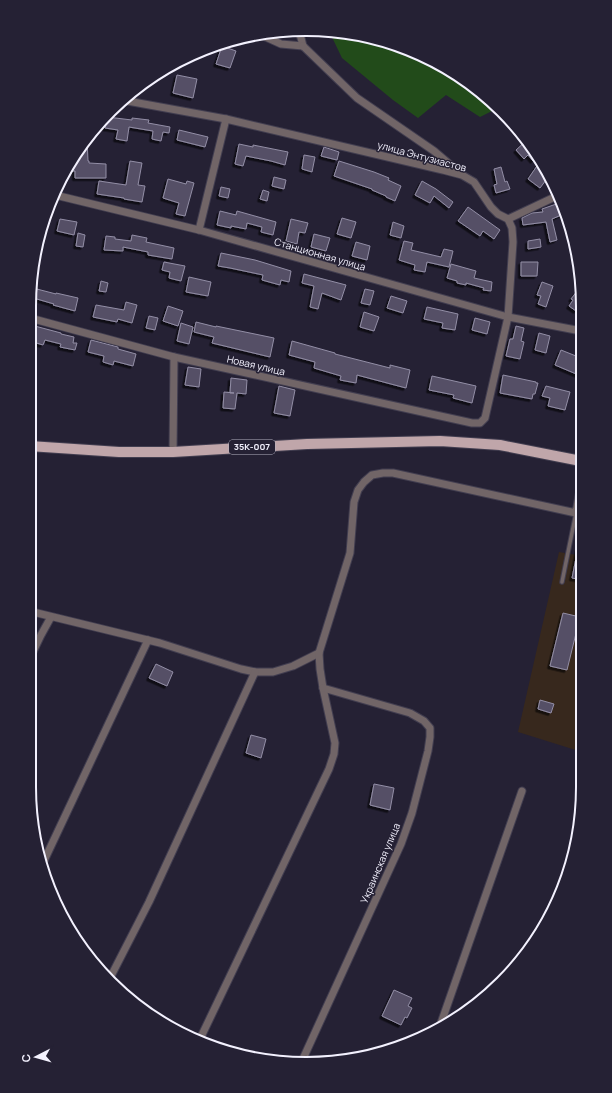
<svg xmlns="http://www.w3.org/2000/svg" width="612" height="1093" font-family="Manrope,sans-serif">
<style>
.industrial{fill:#37281d}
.green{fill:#224b1a}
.building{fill:#555066;stroke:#938ea6;filter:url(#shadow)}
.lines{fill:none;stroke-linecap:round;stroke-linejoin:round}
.lane-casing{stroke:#423e50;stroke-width:5.5}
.street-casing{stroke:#423e50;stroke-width:9}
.primary-casing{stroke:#423e50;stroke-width:12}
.lane{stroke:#716567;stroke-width:3.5}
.street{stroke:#716567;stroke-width:7}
.primary{stroke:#c0a6aa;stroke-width:10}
.labels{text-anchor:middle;stroke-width:3;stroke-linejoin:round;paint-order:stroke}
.shield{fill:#252134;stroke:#b5b3c1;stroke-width:1}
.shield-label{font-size:9px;font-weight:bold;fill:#f3f1fe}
.street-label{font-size:10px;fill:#f3f1fe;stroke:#252134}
.rim{fill:none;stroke:#f3f1fe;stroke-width:2}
</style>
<defs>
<filter id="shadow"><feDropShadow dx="-2.5" dy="2.5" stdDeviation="0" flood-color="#0009"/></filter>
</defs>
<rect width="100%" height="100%" fill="#252134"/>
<!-- industrial -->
<polygon class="industrial" points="559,552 582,556 582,752 518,732"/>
<!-- green -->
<polygon class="green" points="329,31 342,31 395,44 444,66 489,98 494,110 480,117 446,95 418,118 393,100 342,58"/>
<!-- building -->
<g class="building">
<polygon points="222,46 236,51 230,68 216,64"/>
<polygon points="177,75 197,79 193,98 173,93"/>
<polygon points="107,117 132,120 132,118 149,120 148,123 170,127 169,133 163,132 161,141 152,139 153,131 129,127 127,141 116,139 118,130 105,128"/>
<polygon points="179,130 208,137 205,147 177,140"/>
<polygon points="87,138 88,161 89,161 89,163 106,164 106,178 75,178 75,171 65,171"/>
<polygon points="526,141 536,152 538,156 533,161 528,155 524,159 516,150"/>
<polygon points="239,144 253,147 253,145 288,152 285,165 271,161 246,156 243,166 235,164"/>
<polygon points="324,147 339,152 337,160 321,156"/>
<polygon points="304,155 315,157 312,172 302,169"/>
<polygon points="541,160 549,176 540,188 528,179"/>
<polygon points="130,161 142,163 138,185 145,186 142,202 124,199 124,198 97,194 99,181 126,185"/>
<polygon points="339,161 374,172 389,178 388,180 401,186 395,201 386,197 386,196 372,190 372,189 334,176"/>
<polygon points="501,167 505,182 507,181 510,189 496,193 494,185 497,184 494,169"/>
<polygon points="274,177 286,180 284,189 272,186"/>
<polygon points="168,179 186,184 187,181 194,183 185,216 176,214 179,203 163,198"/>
<polygon points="422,181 436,189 453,202 449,208 434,196 430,203 415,195"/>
<polygon points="221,187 230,189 228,198 219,196"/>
<polygon points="263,190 269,192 267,201 260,199"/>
<polygon points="562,202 566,213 552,219 557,240 550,242 546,222 523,225 522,218 532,213 543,212 542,209"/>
<polygon points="468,207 500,230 494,239 483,231 480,236 458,221"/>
<polygon points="220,211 236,215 237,211 276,222 273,235 261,232 262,227 247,223 246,229 231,226 231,228 217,225"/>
<polygon points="342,218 356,222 351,238 337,234"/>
<polygon points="60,219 77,222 74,235 57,231"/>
<polygon points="291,219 308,223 305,233 299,232 297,244 286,241"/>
<polygon points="393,222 404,226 401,238 390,235"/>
<polygon points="78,233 85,235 83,247 76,246"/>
<polygon points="314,234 330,238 326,251 311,247"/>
<polygon points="132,235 147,238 146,242 174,248 172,259 148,255 148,252 123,247 123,251 104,250 106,236 115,237 115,239 131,241"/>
<polygon points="540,239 541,247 528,249 528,241"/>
<polygon points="404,241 413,243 411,250 441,257 444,249 453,251 449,267 427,262 425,272 414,270 415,265 399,260"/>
<polygon points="356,242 370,246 367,260 352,256"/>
<polygon points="221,253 255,260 291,271 289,282 281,280 280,285 262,280 263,275 230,268 218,266"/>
<polygon points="164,262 185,266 181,281 169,278 170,272 162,270"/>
<polygon points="521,262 538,262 537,276 521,276"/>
<polygon points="451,264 476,271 474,278 492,282 491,291 483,290 484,288 466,283 466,285 457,283 457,281 447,278"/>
<polygon points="304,274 346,285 341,300 322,293 318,309 310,307 314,286 302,283"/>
<polygon points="189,277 211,282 208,296 186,292"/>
<polygon points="101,281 108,283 106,292 99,291"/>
<polygon points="542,282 553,286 546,307 538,304 541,296 537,295"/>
<polygon points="581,286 581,306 580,306 576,311 569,306 573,300 571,299"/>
<polygon points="33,288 56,294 56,293 78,298 75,311 53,305 54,304 30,297"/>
<polygon points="365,289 374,291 370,305 361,303"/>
<polygon points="391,296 407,301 403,313 387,308"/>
<polygon points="126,302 137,305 132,323 118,319 117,322 93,317 96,305 124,310"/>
<polygon points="168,306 183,311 178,326 163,321"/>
<polygon points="427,307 458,314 455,330 442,328 443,323 424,319"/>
<polygon points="364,312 379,317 374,331 360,327"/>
<polygon points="149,316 158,318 155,330 146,328"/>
<polygon points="475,318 490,322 487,334 472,330"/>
<polygon points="196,322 216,327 216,326 274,338 270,357 212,343 214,337 194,332"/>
<polygon points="181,323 193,327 189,344 177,341"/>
<polygon points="31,325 61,333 61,334 74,337 73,343 77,343 75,350 60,347 61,344 45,340 43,345 30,341 30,331"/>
<polygon points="516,326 524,328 521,341 524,342 520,359 506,356 510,339 513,339"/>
<polygon points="539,333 550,336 546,353 535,350"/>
<polygon points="91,340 118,347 118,349 136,354 133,366 114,361 113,365 103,362 104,356 88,352"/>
<polygon points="292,341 335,353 335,354 390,368 390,365 410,370 406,388 357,375 356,383 340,380 341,376 314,368 315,362 289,355"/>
<polygon points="561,350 581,358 581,376 555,365"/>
<polygon points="188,367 201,369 199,387 185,385"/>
<polygon points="503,375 536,382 536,383 538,383 535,394 533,394 532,399 500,393"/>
<polygon points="432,376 476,386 472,403 453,398 454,395 429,390"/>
<polygon points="231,378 247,380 246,394 237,393 235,409 223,408 224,392 234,393 230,393"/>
<polygon points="279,386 295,390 290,416 274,413"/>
<polygon points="546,386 570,392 565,410 548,406 550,398 542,396"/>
<polygon points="578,548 582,549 582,580 572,578"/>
<polygon points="563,613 580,617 567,670 550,666"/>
<polygon points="156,664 173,672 167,686 149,678"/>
<polygon points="540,700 554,704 551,713 538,709"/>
<polygon points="251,735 266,739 261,758 246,753"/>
<polygon points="374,784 394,788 390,810 370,805"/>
<polygon points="394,990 412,998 408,1006 412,1008 407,1018 405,1017 401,1025 382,1016"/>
</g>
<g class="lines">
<defs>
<polyline id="lane" points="562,582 576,513"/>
<g id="street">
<polyline points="299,30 303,46"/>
<polyline points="259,34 281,44 303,46"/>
<polyline points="303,46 357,98 434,151 461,174"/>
<polyline points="55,195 199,230 508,317 581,331"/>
<polyline points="508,219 559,195"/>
<polyline points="199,230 226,119"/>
<polyline points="30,318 174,357 472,423 480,423 485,418 508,317 513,242 512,228 508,219 498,214 491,207 474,182 462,175 443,170 226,119 122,100"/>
<polyline points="173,452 174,357"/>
<polyline points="29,611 160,643 241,669 255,672 273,672 293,666 319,653"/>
<polyline points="29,660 41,635 51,617"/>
<polyline points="42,865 148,640"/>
<polyline points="110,978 149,902 255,672"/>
<polyline points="440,1026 522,791"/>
<polyline points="200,1039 329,769 334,754 335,743 323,688 320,669 319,653 350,553 354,502 358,490 364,482 372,475 383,473 393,473 576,513 581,484"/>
<polyline points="302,1061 401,844 412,813 428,751 430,737 430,728 424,721 410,713 323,688"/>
</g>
<polyline id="primary" points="29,446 119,452 173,452 307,444 440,441 500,445 581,461"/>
</defs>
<!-- lane casing -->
<use href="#lane" class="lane-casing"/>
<!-- street casing -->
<use href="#street" class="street-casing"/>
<!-- primary casing -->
<use href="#primary" class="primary-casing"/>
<!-- lane -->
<use href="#lane" class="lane"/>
<!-- street -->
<use href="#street" class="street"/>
<!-- primary -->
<use href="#primary" class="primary"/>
</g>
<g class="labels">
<!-- shield labels -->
<rect class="shield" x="229" y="440" width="46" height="14" rx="3"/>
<g class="shield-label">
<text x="252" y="450">35К-007</text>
</g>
<!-- street labels -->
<g class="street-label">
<text transform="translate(422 156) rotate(15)" y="4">улица Энтузиастов</text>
<text transform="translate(320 254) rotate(16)" y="4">Станционная улица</text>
<text transform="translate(256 365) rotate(13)" y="4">Новая улица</text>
<text transform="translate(380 863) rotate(-67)" y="4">Украинская улица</text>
</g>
</g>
<!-- crop -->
<path d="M0 0H612V1093H0ZM306 36H306A270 270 0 0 1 576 306V787A270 270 0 0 1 306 1057H306A270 270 0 0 1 36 787V306A270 270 0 0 1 306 36Z" fill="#252134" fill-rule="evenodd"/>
<path class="rim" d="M306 36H306A270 270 0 0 1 576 306V787A270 270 0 0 1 306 1057H306A270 270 0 0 1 36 787V306A270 270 0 0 1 306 36Z"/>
<!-- north arrow -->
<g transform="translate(36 1057) rotate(264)" stroke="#252134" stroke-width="3" paint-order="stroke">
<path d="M0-3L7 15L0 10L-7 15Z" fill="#f3f1fe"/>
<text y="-6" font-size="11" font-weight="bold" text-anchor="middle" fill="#f3f1fe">С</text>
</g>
</svg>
